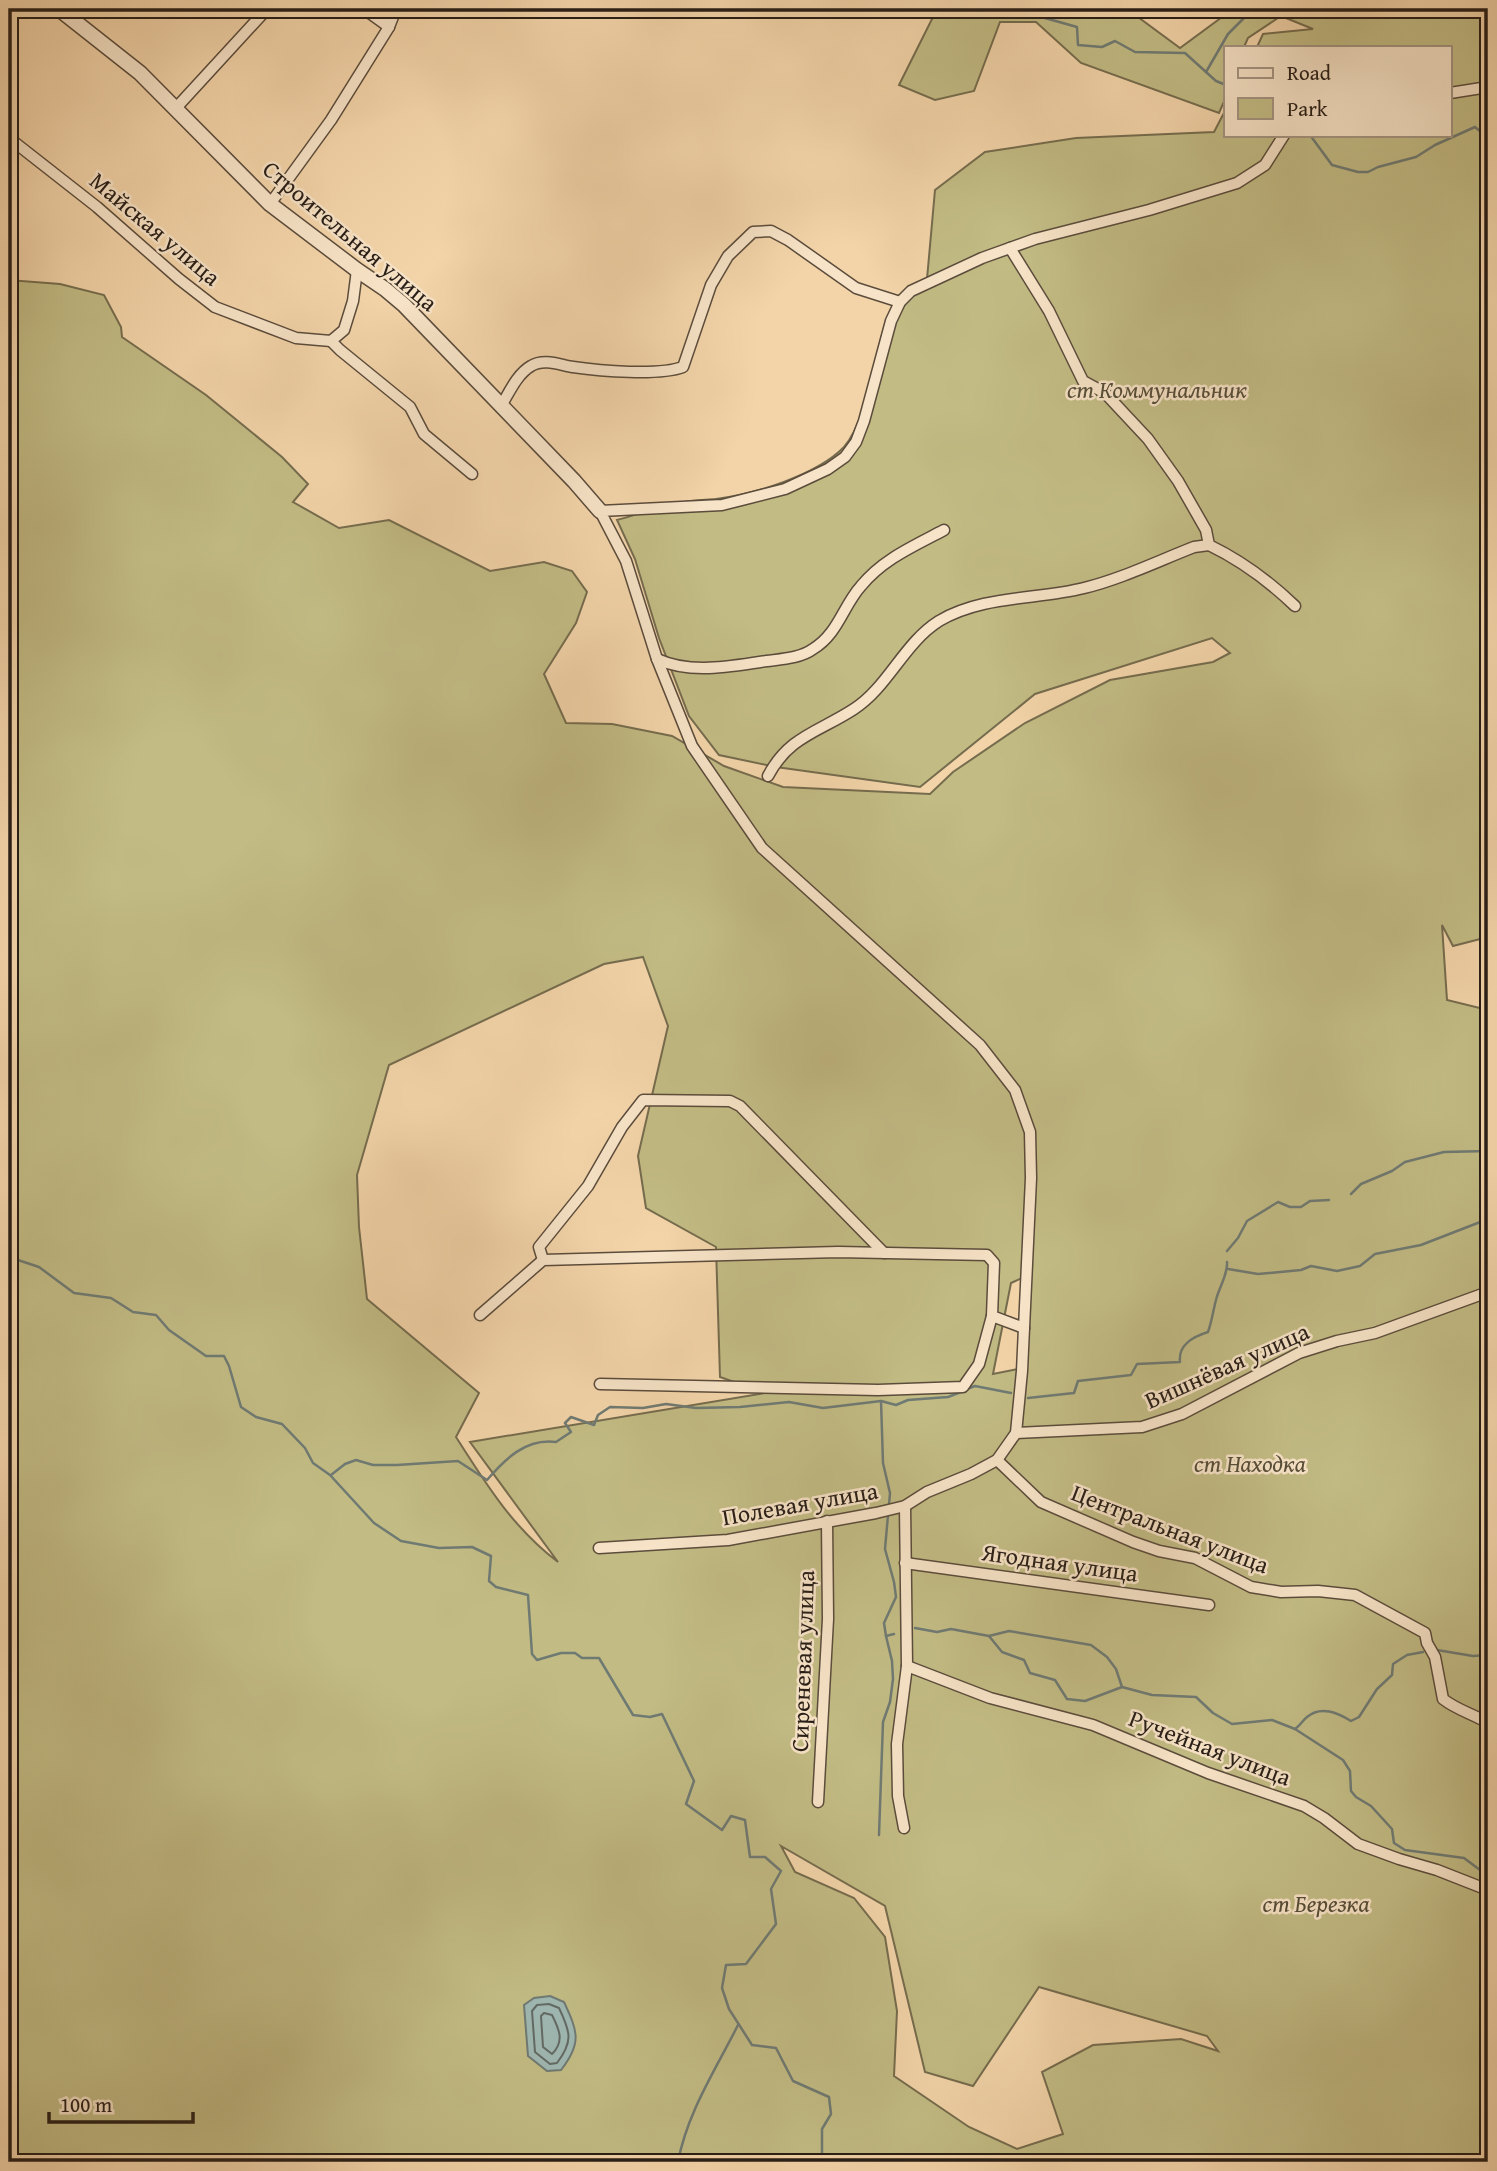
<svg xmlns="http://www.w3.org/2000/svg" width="1497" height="2171" font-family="'Gentium Book Plus',serif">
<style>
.green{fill:#c2bb84;stroke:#756c4e;stroke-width:2;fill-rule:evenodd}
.water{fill:#9eb7b1;stroke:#6f7a73;stroke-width:2}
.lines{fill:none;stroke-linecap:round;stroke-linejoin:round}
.shore{stroke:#636a64;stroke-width:2}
.stream{stroke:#6f7a73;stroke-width:2.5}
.minor-casing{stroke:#5b4c3c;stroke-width:13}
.tertiary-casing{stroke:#5b4c3c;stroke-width:17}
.minor{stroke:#f7e3c7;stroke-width:10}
.tertiary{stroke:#f7e3c7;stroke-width:14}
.labels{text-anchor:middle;stroke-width:5;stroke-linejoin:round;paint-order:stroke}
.street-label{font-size:24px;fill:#281e17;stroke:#f7e3c7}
.park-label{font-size:24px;font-style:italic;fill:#564d38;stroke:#f7e3c7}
</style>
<rect width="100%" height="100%" fill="#f3d4a9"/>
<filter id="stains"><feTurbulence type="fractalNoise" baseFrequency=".00286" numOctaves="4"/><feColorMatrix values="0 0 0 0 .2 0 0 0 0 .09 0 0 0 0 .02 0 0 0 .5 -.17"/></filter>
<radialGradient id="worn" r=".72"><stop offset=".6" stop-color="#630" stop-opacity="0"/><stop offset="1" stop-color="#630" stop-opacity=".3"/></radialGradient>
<!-- green -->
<path class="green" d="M937,9H1127L1180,48L1233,9H1488V937L1453,946L1442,925L1447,1000L1488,1010V2162H9V280L60,284L104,295L121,327L122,337L206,395L282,457L308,484L293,502L339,528L389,520L490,571L544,562L572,571L587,592L576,623L544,674L566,723L612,724L672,736L724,766L783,787L930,794L953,772L1025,723L1110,680L1213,662L1230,653L1212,638L1035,694L920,787L776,767L719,755L689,716L659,638L635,559L617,520C639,514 661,506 684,502C695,500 706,500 716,499C755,494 817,475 844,447C870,418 874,342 893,305C899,295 917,286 927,279L935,190L985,152L1076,138L1214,132L1226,109V135H1450V47H1257L1263,34L1313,29L1281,16L1248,38L1244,47H1226V97L1219,113L1081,63L1036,22H1000L974,91L935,100L899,85ZM643,957L668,1026L638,1156L646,1208L716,1247L720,1377L765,1393L470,1442L558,1562C513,1528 486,1484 456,1437L479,1393L367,1299L359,1227L357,1175L389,1065L604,964ZM1022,1278L1018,1369L993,1374L1011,1283ZM781,1846L885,1906L925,2072L973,2086L1039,1987L1207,2036L1218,2051L1181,2039L1093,2045L1042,2072L1063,2134L1017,2149L969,2127L894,2076L897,2011L885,1937L854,1898L795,1872Z"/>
<!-- water -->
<path class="water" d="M550,1996L564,2002C578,2032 582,2043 561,2070L547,2071L528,2056L524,2005L534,1998Z"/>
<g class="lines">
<!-- shore -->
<g class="shore">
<path d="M549,2004L559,2008C570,2031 574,2041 557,2063L550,2064L535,2052L532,2011L537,2005Z"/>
<path d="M544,2013L552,2015C559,2029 565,2041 552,2054L543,2047L541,2016Z"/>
</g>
<!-- stream -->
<g class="stream">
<polyline points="1013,9 1077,27 1078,45 1102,47 1115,41 1135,52 1185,53 1206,72 1228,34 1253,9"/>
<polyline points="1327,9 1333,11 1338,9"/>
<polyline points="1206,72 1216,81 1226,85"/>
<polyline points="1310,135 1332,165 1358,172 1368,172 1378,167 1416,157 1435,145 1475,127 1488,138"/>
<polyline points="1351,1194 1361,1184 1392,1171 1405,1162 1444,1152 1488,1151"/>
<polyline points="1227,1251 1238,1238 1247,1221 1278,1202 1290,1207 1301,1207 1310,1201 1329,1200"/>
<polyline points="9,1257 39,1267 74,1293 111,1298 133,1312 156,1315 169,1330 206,1356 224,1356 229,1366 241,1407 256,1417 282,1424 305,1448 313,1463 330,1475 374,1523 401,1541 439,1548 472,1547 491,1556 489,1581 496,1587 528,1595 532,1654 537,1660 561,1653 575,1653 582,1658 599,1658 633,1715 650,1717 662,1714 694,1781 686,1804 722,1830 731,1816 745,1820 750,1857 765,1857 781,1871 771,1889 776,1924 746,1964 726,1965 722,1988 729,2009 752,2045 776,2048 793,2081 829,2097 831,2114 822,2129 822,2162"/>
<polyline points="1228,1269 1258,1274 1301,1270 1311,1266 1337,1271 1360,1266 1375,1254 1421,1245 1488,1219"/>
<polyline points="967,1389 975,1386 1011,1393"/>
<path d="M1028,1398L1074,1393L1078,1381L1131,1375L1137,1364L1180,1362C1178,1345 1192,1337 1208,1332C1212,1321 1213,1311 1216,1300C1219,1287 1228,1275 1227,1262"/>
<polyline points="881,1401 883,1463 890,1493 889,1505"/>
<path d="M331,1475L345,1464L356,1460L373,1465H397L458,1461L487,1480C505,1459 526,1438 556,1442L571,1432L565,1423L571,1417L594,1425L598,1415L610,1407L643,1408L666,1404L696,1408L740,1407L789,1402L823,1408L881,1401L896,1405L908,1400L948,1397L961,1392"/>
<polyline points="888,1515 885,1549 894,1582 896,1597 884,1623 886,1636 894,1634"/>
<path d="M915,1628L937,1632L951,1629L989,1636L1002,1652L1024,1660L1030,1673L1055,1680L1067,1699L1085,1701L1122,1687L1152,1695L1196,1697L1213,1713L1232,1724L1272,1720L1295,1729C1301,1725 1302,1721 1307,1717C1321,1705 1338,1713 1351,1721L1359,1717L1377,1689L1392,1675L1393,1664L1407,1655L1423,1652"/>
<polyline points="989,1636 1009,1631 1091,1645 1107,1657 1116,1669 1122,1687"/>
<polyline points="1437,1650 1473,1656 1488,1655"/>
<polyline points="1295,1729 1343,1760 1350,1771 1351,1791 1356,1797 1371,1806 1392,1829 1394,1843 1405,1850 1464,1858 1488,1876"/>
<polyline points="879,1835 883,1722 890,1702 893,1679 892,1661 886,1636"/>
<path d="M678,2162C687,2113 716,2069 738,2025"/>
</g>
<defs>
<g id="minor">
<polyline points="364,9 389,27"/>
<polyline points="1450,93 1488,87"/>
<polyline points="176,108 267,9"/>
<polyline points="9,138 97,207 179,279 215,307 296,338 331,341 344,330 353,301 357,270"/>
<polyline points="270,204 331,120 389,27 396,9"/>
<path d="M1010,248L1049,311L1083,381L1105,393L1148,439L1178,481L1206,530L1209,545C1242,561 1269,581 1295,606"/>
<polyline points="331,341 340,350 410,407 424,434 472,474"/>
<path d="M501,406C509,393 517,374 531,366C544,358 560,365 573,367C600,371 659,376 683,367L711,285L728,256L753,232L771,231L788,240L856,288L900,302"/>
<path d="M657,659C692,675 731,666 767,661C782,659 801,658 813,649C838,634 843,606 861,586C883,559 914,546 944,530"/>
<path d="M768,776C789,736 819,732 854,709C888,687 904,643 939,621C983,595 1037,600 1084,588C1121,579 1158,561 1194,547L1209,545"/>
<polyline points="543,1260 539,1247 588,1186 622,1127 643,1100 730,1101 740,1106 884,1253"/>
<polyline points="480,1315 543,1260 838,1252 987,1255 994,1263 992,1316 1024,1328"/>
<polyline points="600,1384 878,1390 963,1387 979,1364 992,1316"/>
<polyline points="1016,1433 1142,1427 1182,1414 1299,1353 1337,1341 1375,1333 1488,1292"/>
<path d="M997,1460L1041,1502L1133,1542L1159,1551L1195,1558L1251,1587L1281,1592L1318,1591L1355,1595L1425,1633L1427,1643L1435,1657L1443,1699C1457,1710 1473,1714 1488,1723"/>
<polyline points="599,1548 728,1540 876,1513 905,1506 927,1492 971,1474 997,1460 1016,1433 1022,1371 1031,1178 1030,1132 1015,1090 980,1045 762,848 692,746 657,659 626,561 600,511 722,505 785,489 828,469 845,457 856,442 864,421 891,321 900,302 911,291 982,258 1035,239 1149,210 1237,183 1265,165 1284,135"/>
<polyline points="905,1563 1209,1605"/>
<polyline points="907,1666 990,1698 1093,1725 1208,1773 1304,1806 1324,1818 1358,1844 1399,1859 1437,1870 1488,1890"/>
<polyline points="818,1802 828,1619 827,1521"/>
<polyline points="904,1828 898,1796 897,1744 907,1666 905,1506"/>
</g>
<polyline id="tertiary" points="59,9 140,73 270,204 357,270 385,289 404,305 574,481 600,511"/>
</defs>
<!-- minor casing -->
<use href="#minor" class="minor-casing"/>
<!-- tertiary casing -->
<use href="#tertiary" class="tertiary-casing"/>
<!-- minor -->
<use href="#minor" class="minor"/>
<!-- tertiary -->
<use href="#tertiary" class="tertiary"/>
</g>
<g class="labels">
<!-- street labels -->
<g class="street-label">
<text transform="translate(155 229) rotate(40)" y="8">Майская улица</text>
<text transform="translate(350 236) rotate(40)" y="8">Строительная улица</text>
<text transform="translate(1227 1366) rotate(-24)" y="8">Вишнёвая улица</text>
<text transform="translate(800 1504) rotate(-10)" y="8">Полевая улица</text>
<text transform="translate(1170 1529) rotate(21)" y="8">Центральная улица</text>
<text transform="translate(1060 1563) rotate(8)" y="8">Ягодная улица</text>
<text transform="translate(803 1661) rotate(-88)" y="8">Сиреневая улица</text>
<text transform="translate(1210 1748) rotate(21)" y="8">Ручейная улица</text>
</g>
<!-- park labels -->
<g class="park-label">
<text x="1157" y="398">ст Коммунальник</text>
<text x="1250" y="1472">ст Находка</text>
<text x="1316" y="1912">ст Березка</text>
</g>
</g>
<!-- margin -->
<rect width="1497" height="2171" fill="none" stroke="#f3d4a9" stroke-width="35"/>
<rect x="10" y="10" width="1476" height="2150" fill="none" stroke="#281e17" stroke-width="3.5"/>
<rect x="18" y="18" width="1462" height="2136" fill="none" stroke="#281e17" stroke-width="2"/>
<!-- legend -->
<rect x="1224" y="46" width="228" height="91" fill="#f7e3c7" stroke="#a49481" stroke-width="2"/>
<rect x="1238" y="68" width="35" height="10" fill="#f7e3c7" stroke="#a49481" stroke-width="2"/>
<text x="1287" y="80" font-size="21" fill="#281e17">Road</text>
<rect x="1238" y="98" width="35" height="21" fill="#c2bb84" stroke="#a49481" stroke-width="2"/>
<text x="1287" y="116" font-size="21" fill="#281e17">Park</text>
<!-- scale -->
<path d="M49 2112v10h144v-10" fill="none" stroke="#281e17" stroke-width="3.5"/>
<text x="60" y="2112" font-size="21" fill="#281e17" stroke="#f7e3c7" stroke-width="5" paint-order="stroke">100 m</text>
<rect width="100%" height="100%" filter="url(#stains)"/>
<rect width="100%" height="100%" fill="url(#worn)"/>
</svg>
